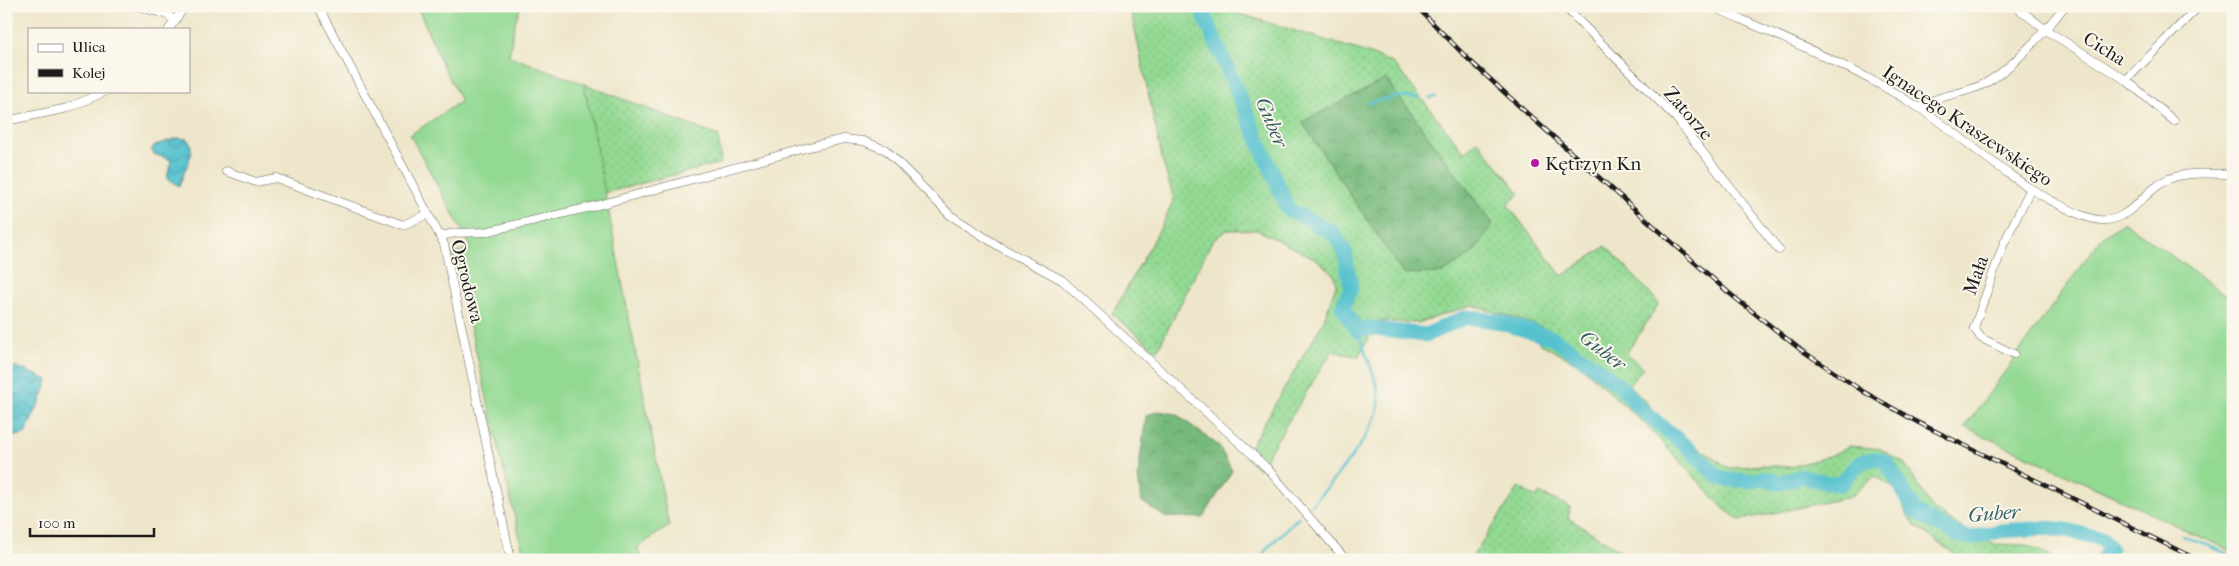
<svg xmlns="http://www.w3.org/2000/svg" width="2239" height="566" font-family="'IM FELL French Canon',serif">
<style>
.grass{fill:url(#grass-dots);stroke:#577a57}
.forest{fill:url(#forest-crowns);stroke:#486a4c}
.garden{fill:#92d992;stroke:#577a57}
.water{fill:url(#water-waves);stroke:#386e76}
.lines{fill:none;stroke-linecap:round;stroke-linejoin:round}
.stream{stroke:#55c1cf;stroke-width:2.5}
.river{stroke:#55c1cf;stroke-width:15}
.minor-casing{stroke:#666359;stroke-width:9}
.minor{stroke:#fff;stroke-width:8}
.rail-casing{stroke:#1c1c1c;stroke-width:4.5}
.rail{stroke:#fbf7ec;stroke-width:2.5;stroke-dasharray:8;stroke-linecap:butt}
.poi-dot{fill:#b5179e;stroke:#fbf7ec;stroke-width:2}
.labels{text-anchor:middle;stroke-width:4;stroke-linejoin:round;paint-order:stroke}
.street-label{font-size:19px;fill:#1c1c1c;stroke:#fbf7ec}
.poi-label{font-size:19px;fill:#1c1c1c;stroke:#fbf7ec;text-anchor:start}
.water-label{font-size:20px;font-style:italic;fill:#335e64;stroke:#fbf7ec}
</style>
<defs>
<pattern id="grass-dots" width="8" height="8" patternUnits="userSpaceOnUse" patternTransform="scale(1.25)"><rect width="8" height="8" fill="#92d992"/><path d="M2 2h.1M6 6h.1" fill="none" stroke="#7dba7d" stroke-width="1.8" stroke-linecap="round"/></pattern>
<pattern id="forest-crowns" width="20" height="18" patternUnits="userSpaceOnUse" patternTransform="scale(1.25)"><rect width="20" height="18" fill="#75b97c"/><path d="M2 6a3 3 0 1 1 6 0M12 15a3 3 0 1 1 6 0" fill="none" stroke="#659e6b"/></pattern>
<pattern id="water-waves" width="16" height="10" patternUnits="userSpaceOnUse" patternTransform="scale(1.25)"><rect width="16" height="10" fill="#55c1cf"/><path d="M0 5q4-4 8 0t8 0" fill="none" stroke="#49a5b1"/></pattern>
</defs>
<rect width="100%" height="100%" fill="#fbf7ec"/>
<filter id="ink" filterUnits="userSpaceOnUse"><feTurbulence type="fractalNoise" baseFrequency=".02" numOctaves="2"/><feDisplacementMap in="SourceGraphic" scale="10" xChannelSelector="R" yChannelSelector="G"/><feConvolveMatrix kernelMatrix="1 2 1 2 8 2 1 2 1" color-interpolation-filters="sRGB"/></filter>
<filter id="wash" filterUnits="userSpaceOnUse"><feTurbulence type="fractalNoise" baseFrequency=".0096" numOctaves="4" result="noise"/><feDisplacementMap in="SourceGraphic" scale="20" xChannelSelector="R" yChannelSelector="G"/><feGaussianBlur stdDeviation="1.12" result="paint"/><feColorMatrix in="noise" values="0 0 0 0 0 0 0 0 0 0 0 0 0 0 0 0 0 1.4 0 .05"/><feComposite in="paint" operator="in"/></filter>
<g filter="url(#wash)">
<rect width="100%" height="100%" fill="#eee6ca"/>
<!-- grass -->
<g class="grass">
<polygon points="1130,6 1214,6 1371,54 1394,64 1465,153 1477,140 1520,194 1507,204 1562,276 1606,246 1659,303 1627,353 1643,368 1629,385 1674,431 1729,468 1761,465 1790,467 1830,456 1849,446 1881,449 1905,464 1933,509 1979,539 1995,544 2028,545 2057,560 1967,560 1960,558 1914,525 1905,511 1898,490 1875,476 1850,497 1740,520 1724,509 1649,428 1580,365 1539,343 1542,327 1472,305 1418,323 1378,321 1358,357 1332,351 1259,469 1245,456 1323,322 1336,285 1334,275 1316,259 1257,230 1227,230 1212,241 1157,351 1112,314 1161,227 1174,199 1163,163"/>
<polygon points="584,84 718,136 721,163 604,193"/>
<polygon points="1519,487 1536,498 1539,493 1570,507 1568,518 1636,560 1470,560"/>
</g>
<!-- forest -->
<g class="forest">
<polygon points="1386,79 1493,224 1473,253 1443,273 1403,274 1302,122"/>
<polygon points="1158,411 1176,414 1219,446 1232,471 1203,518 1165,517 1141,501 1138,475 1146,416"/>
</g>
<!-- garden -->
<g class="garden">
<polygon points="417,6 521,6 515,22 509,56 584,84 669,526 638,547 640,560 525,560 453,254 471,247 410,135 461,101 442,64"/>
<polygon points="2124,222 2233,300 2233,552 1965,427 2101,238"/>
</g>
<!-- water -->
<g class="water">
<polygon points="178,138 187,139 191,144 191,155 179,186 167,179 171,160 154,154 151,149 155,145"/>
<path d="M15,366L48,380C42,400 33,416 25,434L6,438V381Z"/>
</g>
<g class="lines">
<!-- stream -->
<g class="stream">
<polyline points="1429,98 1436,97"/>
<polyline points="1369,103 1399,96 1419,98"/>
<path d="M1311,506C1331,482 1382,428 1379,397C1377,377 1364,352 1358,331"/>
<polyline points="2183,535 2233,556"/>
<polyline points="1262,560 1266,549 1299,517"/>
</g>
<!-- river -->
<path class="river" d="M1200,6L1288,209L1333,233L1345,252L1351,288L1342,307L1358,331L1368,328L1426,335L1466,317L1495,321L1553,338L1598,369L1622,388L1637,406L1687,447L1715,474L1723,479L1754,481L1763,478L1780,483L1802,476L1828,483L1841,484C1853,468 1867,451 1887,463L1914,510L1927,519L1959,535L1971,538L2001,531L2046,528L2066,530L2103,539L2110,548L2102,560"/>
</g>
</g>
<g filter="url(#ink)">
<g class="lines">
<defs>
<g id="minor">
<polyline points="137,6 168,15 175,21"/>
<polyline points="318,6 444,244 511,560"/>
<polyline points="1564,6 1676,118 1779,250"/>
<path d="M1711,6C1781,37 1853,66 1918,107C1965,138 2004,176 2054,202C2068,209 2084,218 2100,220C2131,223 2144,189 2169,179C2189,171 2212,174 2233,174"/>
<polyline points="2015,6 2046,30 2126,80 2174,121"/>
<polyline points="169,29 185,6"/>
<polyline points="2126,80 2199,6"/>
<path d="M1919,108C1938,94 1963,95 1984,84C2012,69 2045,31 2065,6"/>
<polyline points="6,121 68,108 106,91"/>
<polyline points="226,171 256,182 276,178 403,225 428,214"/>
<polyline points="440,236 456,233 485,232 595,206 813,146 844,139 863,141 886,150 950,215 1000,247 1062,280 1267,468 1346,560"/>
<polyline points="2014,354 1981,338 1974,328 2004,243 2030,190"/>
</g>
</defs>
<!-- minor casing -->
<use href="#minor" class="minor-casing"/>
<!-- minor -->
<use href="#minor" class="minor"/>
<defs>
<polyline id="rail" points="1416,6 1466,57 1530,116 1729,293 1801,350 1864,392 1919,423 2198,560"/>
</defs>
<!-- rail casing -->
<use href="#rail" class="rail-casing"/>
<!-- rail -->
<use href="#rail" class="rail"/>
</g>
</g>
<!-- markers -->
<circle class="poi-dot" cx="1535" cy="163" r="5"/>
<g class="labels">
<!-- street labels -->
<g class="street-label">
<text transform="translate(2105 48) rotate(32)" y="7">Cicha</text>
<text transform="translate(1689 113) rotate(49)" y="7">Zatorze</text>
<text transform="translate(1968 125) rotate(34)" y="7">Ignacego Kraszewskiego</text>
<text transform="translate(1975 275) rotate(-70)" y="7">Mała</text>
<text transform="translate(468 281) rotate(76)" y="7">Ogrodowa</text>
</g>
<!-- poi labels -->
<g class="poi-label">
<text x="1545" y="170">Kętrzyn Kn</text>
</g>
<!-- water labels -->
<g class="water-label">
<text transform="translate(1272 122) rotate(67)" y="7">Guber</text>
<text transform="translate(1603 350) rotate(38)" y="7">Guber</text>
<text transform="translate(1994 513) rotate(-4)" y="7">Guber</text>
</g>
</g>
<!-- margin -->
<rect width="2239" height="566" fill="none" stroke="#fbf7ec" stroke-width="25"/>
<!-- legend -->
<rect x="28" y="28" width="162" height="65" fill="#fbf7ec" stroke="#a29f99"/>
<rect x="38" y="44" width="25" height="8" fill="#ffffff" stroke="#a29f99"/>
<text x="72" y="52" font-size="15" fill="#1c1c1c">Ulica</text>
<rect x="38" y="69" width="25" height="8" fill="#1c1c1c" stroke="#a29f99"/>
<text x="72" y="78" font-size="15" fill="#1c1c1c">Kolej</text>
<!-- scale -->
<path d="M30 528v8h124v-8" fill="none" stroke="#1c1c1c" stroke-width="2.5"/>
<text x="38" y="528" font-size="15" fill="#1c1c1c" stroke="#fbf7ec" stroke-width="4" paint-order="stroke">100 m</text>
</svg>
